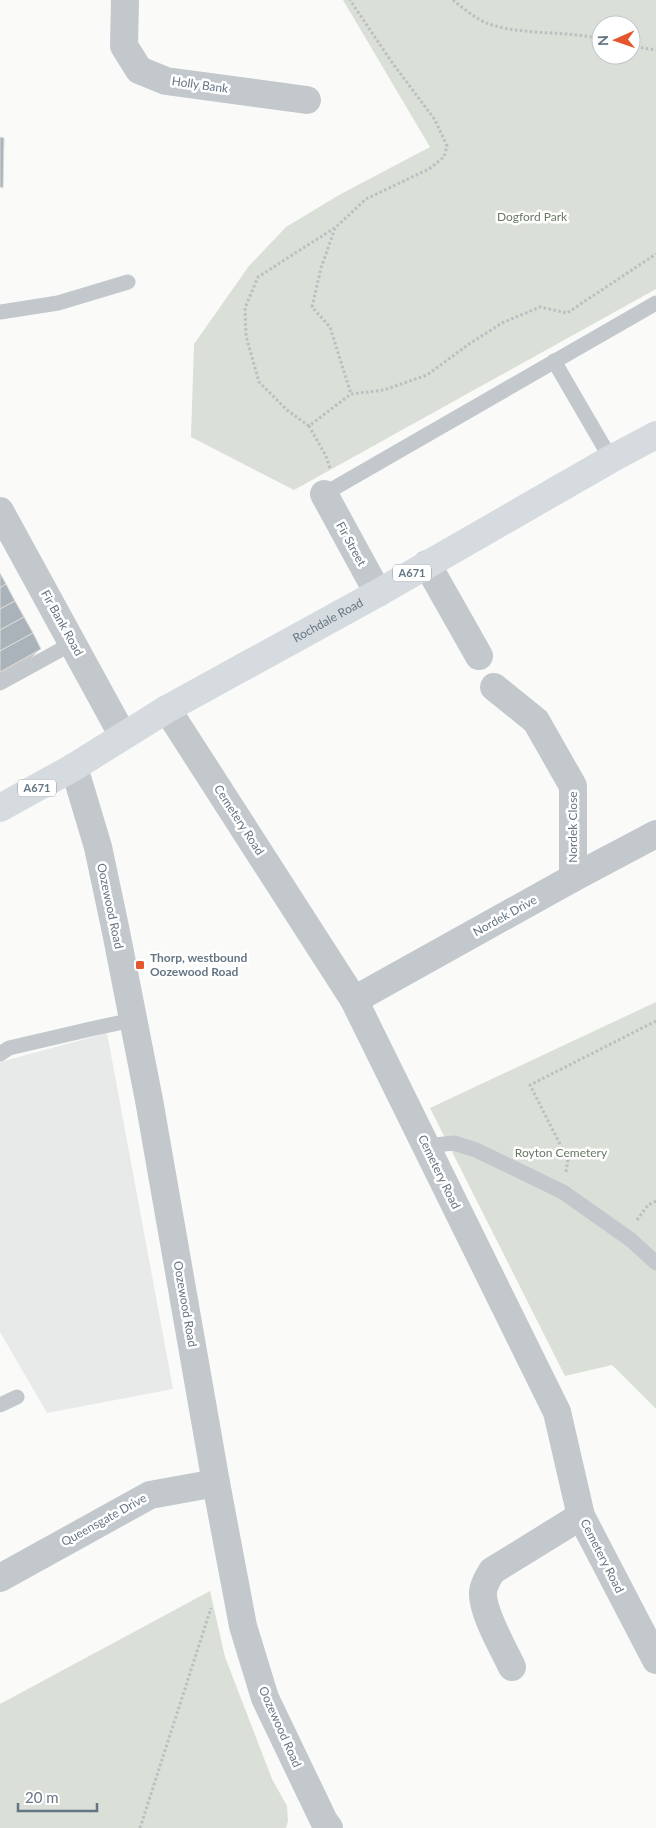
<svg xmlns="http://www.w3.org/2000/svg" width="656" height="1828" font-family="Lato,sans-serif">
<style>
.built{fill:#e8e9e9}
.green{fill:#dadfd7;fill-rule:evenodd}
.shadow{fill:#0003}
.building{fill:#aab3b9;stroke:#dcdcda}
.lines{fill:none;stroke-linecap:round;stroke-linejoin:round}
.path{stroke:#bbbfc2;stroke-width:3;stroke-dasharray:2.5 2.5;stroke-linecap:butt}
.service{stroke:#c3c8cc;stroke-width:15}
.minor{stroke:#c3c8cc;stroke-width:28}
.primary{stroke:#d6dbdf;stroke-width:28}
.poi-dot{fill:#e4572e;stroke:#fff;stroke-width:2}
.labels{text-anchor:middle;stroke-width:5;stroke-linejoin:round;paint-order:stroke}
.shield{fill:#fff;stroke:#939fa8;stroke-width:1}
.shield-label{font-size:11px;font-weight:bold;fill:#657683}
.street-label{font-size:12px;fill:#657683;stroke:#fff}
.park-label{font-size:12px;fill:#687a64;stroke:#fff}
.poi-label{font-size:12px;font-weight:bold;fill:#657683;stroke:#fff;text-anchor:start}
</style>
<rect width="100%" height="100%" fill="#fafaf8"/>
<!-- built -->
<polygon class="built" points="107,1033 173,1389 47,1413 0,1332 0,1062"/>
<!-- green -->
<g class="green">
<path d="M343,0H656V289L294,490L191,437L194,344L249,266L286,227L339,195L430,147ZM601,25H631V55H601Z"/>
<polygon points="656,1002 656,1409 612,1365 565,1376 430,1108"/>
<polygon points="210,1591 225,1657 272,1779 287,1806 288,1821 286,1828 0,1828 0,1704"/>
</g>
<!-- shadow -->
<polygon class="shadow" points="0,575 40,649 31,658 0,675"/>
<!-- building -->
<g class="building">
<polygon points="0,137 4,138 3,188 0,187"/>
<polygon points="0,573 6,584 0,588"/>
<polygon points="6,584 15,601 0,609 0,588"/>
<polygon points="15,601 24,617 0,630 0,609"/>
<polygon points="24,617 33,633 0,651 0,630"/>
<polygon points="33,633 41,649 0,672 0,651"/>
</g>
<g class="lines">
<!-- path -->
<g class="path">
<path d="M453,0C463,8 477,20 489,24C525,36 564,30 601,39"/>
<polyline points="631,46 656,50"/>
<polyline points="335,228 321,268 312,307 330,327 351,394"/>
<polyline points="309,426 287,410 259,382 246,336 245,308 258,277 336,227 366,199 429,169 444,157 447,146 435,120 391,61 350,0"/>
<polyline points="330,468 326,456 309,426 351,394 384,390 427,375 469,344 502,323 540,307 567,313 656,254"/>
<polyline points="566,1172 568,1160 530,1085 656,1021"/>
<polyline points="637,1220 648,1205 656,1201"/>
<polyline points="140,1828 211,1608"/>
</g>
<!-- service -->
<g class="service">
<polyline points="0,312 58,303 128,282"/>
<polyline points="554,361 611,459"/>
<polyline points="324,494 656,303"/>
<polyline points="0,683 73,643"/>
<polyline points="0,1054 9,1048 95,1028 133,1020"/>
<polyline points="426,1146 454,1143 476,1150 563,1192 631,1240 656,1263"/>
<polyline points="0,1405 17,1397"/>
</g>
<!-- minor -->
<g class="minor">
<polyline points="125,0 124,46 139,70 166,81 307,100"/>
<polyline points="324,494 378,593"/>
<polyline points="0,511 123,736"/>
<polyline points="427,564 479,656"/>
<polyline points="494,687 536,721 573,786 573,878"/>
<polyline points="167,709 354,1000 557,1412 581,1516 656,1660"/>
<polyline points="74,767 98,847 116,932 149,1100 216,1483 243,1626 265,1698 324,1821 329,1828"/>
<polyline points="354,1000 573,878 656,834"/>
<polyline points="0,1578 150,1495 216,1483"/>
<path d="M512,1667C504,1650 482,1612 483,1593C483,1586 488,1578 492,1571L581,1516"/>
</g>
<!-- primary -->
<path class="primary" id="s1" d="M0,808L74,767L167,709L378,593L611,459L656,435"/>
</g>
<!-- markers -->
<rect class="poi-dot" x="135" y="960" width="10" height="10" rx="2.5"/>
<g class="labels">
<!-- shield labels -->
<g class="shield">
<rect x="393" y="564.5" width="38" height="17" rx="4"/>
<rect x="18" y="779.5" width="38" height="17" rx="4"/>
</g>
<g class="shield-label">
<text x="412" y="577">A671</text>
<text x="37" y="792">A671</text>
</g>
<!-- street labels -->
<g class="street-label">
<text transform="translate(200 85) rotate(8)" y="4">Holly Bank</text>
<text transform="translate(351 544) rotate(61)" y="4">Fir Street</text>
<text dy="4" stroke="none"><textPath href="#s1" startOffset="378">Rochdale Road</textPath></text>
<text transform="translate(62 623) rotate(61)" y="4">Fir Bank Road</text>
<text transform="translate(239 820) rotate(57)" y="4">Cemetery Road</text>
<text transform="translate(573 827) rotate(-90)" y="4">Nordek Close</text>
<text transform="translate(110 906) rotate(78)" y="4">Oozewood Road</text>
<text transform="translate(505 916) rotate(-29)" y="4">Nordek Drive</text>
<text transform="translate(439 1172) rotate(64)" y="4">Cemetery Road</text>
<text transform="translate(185 1304) rotate(80)" y="4">Oozewood Road</text>
<text transform="translate(104 1520) rotate(-29)" y="4">Queensgate Drive</text>
<text transform="translate(602 1556) rotate(63)" y="4">Cemetery Road</text>
<text transform="translate(280 1727) rotate(66)" y="4">Oozewood Road</text>
</g>
<!-- park labels -->
<g class="park-label">
<text x="532" y="221">Dogford Park</text>
<text x="561" y="1157">Royton Cemetery</text>
</g>
<!-- poi labels -->
<g class="poi-label">
<text x="150" y="962">Thorp, westbound<tspan x="150" dy="14">Oozewood Road</tspan></text>
</g>
</g>
<!-- north arrow -->
<g transform="translate(616 40) rotate(268)"><circle r="24" fill="#ffffff" stroke="#c1c8cd"/>
<path d="M0-4L9 19L0 12L-9 19Z" fill="#e4572e"/>
<text y="-8" font-size="14" font-weight="bold" text-anchor="middle" fill="#657683">N</text>
</g>
<!-- scale -->
<path d="M18 1803v8h79v-8" fill="none" stroke="#657683" stroke-width="2.5"/>
<text x="25" y="1803" font-size="15" fill="#657683" stroke="#ffffff" stroke-width="4" paint-order="stroke">20 m</text>
</svg>
